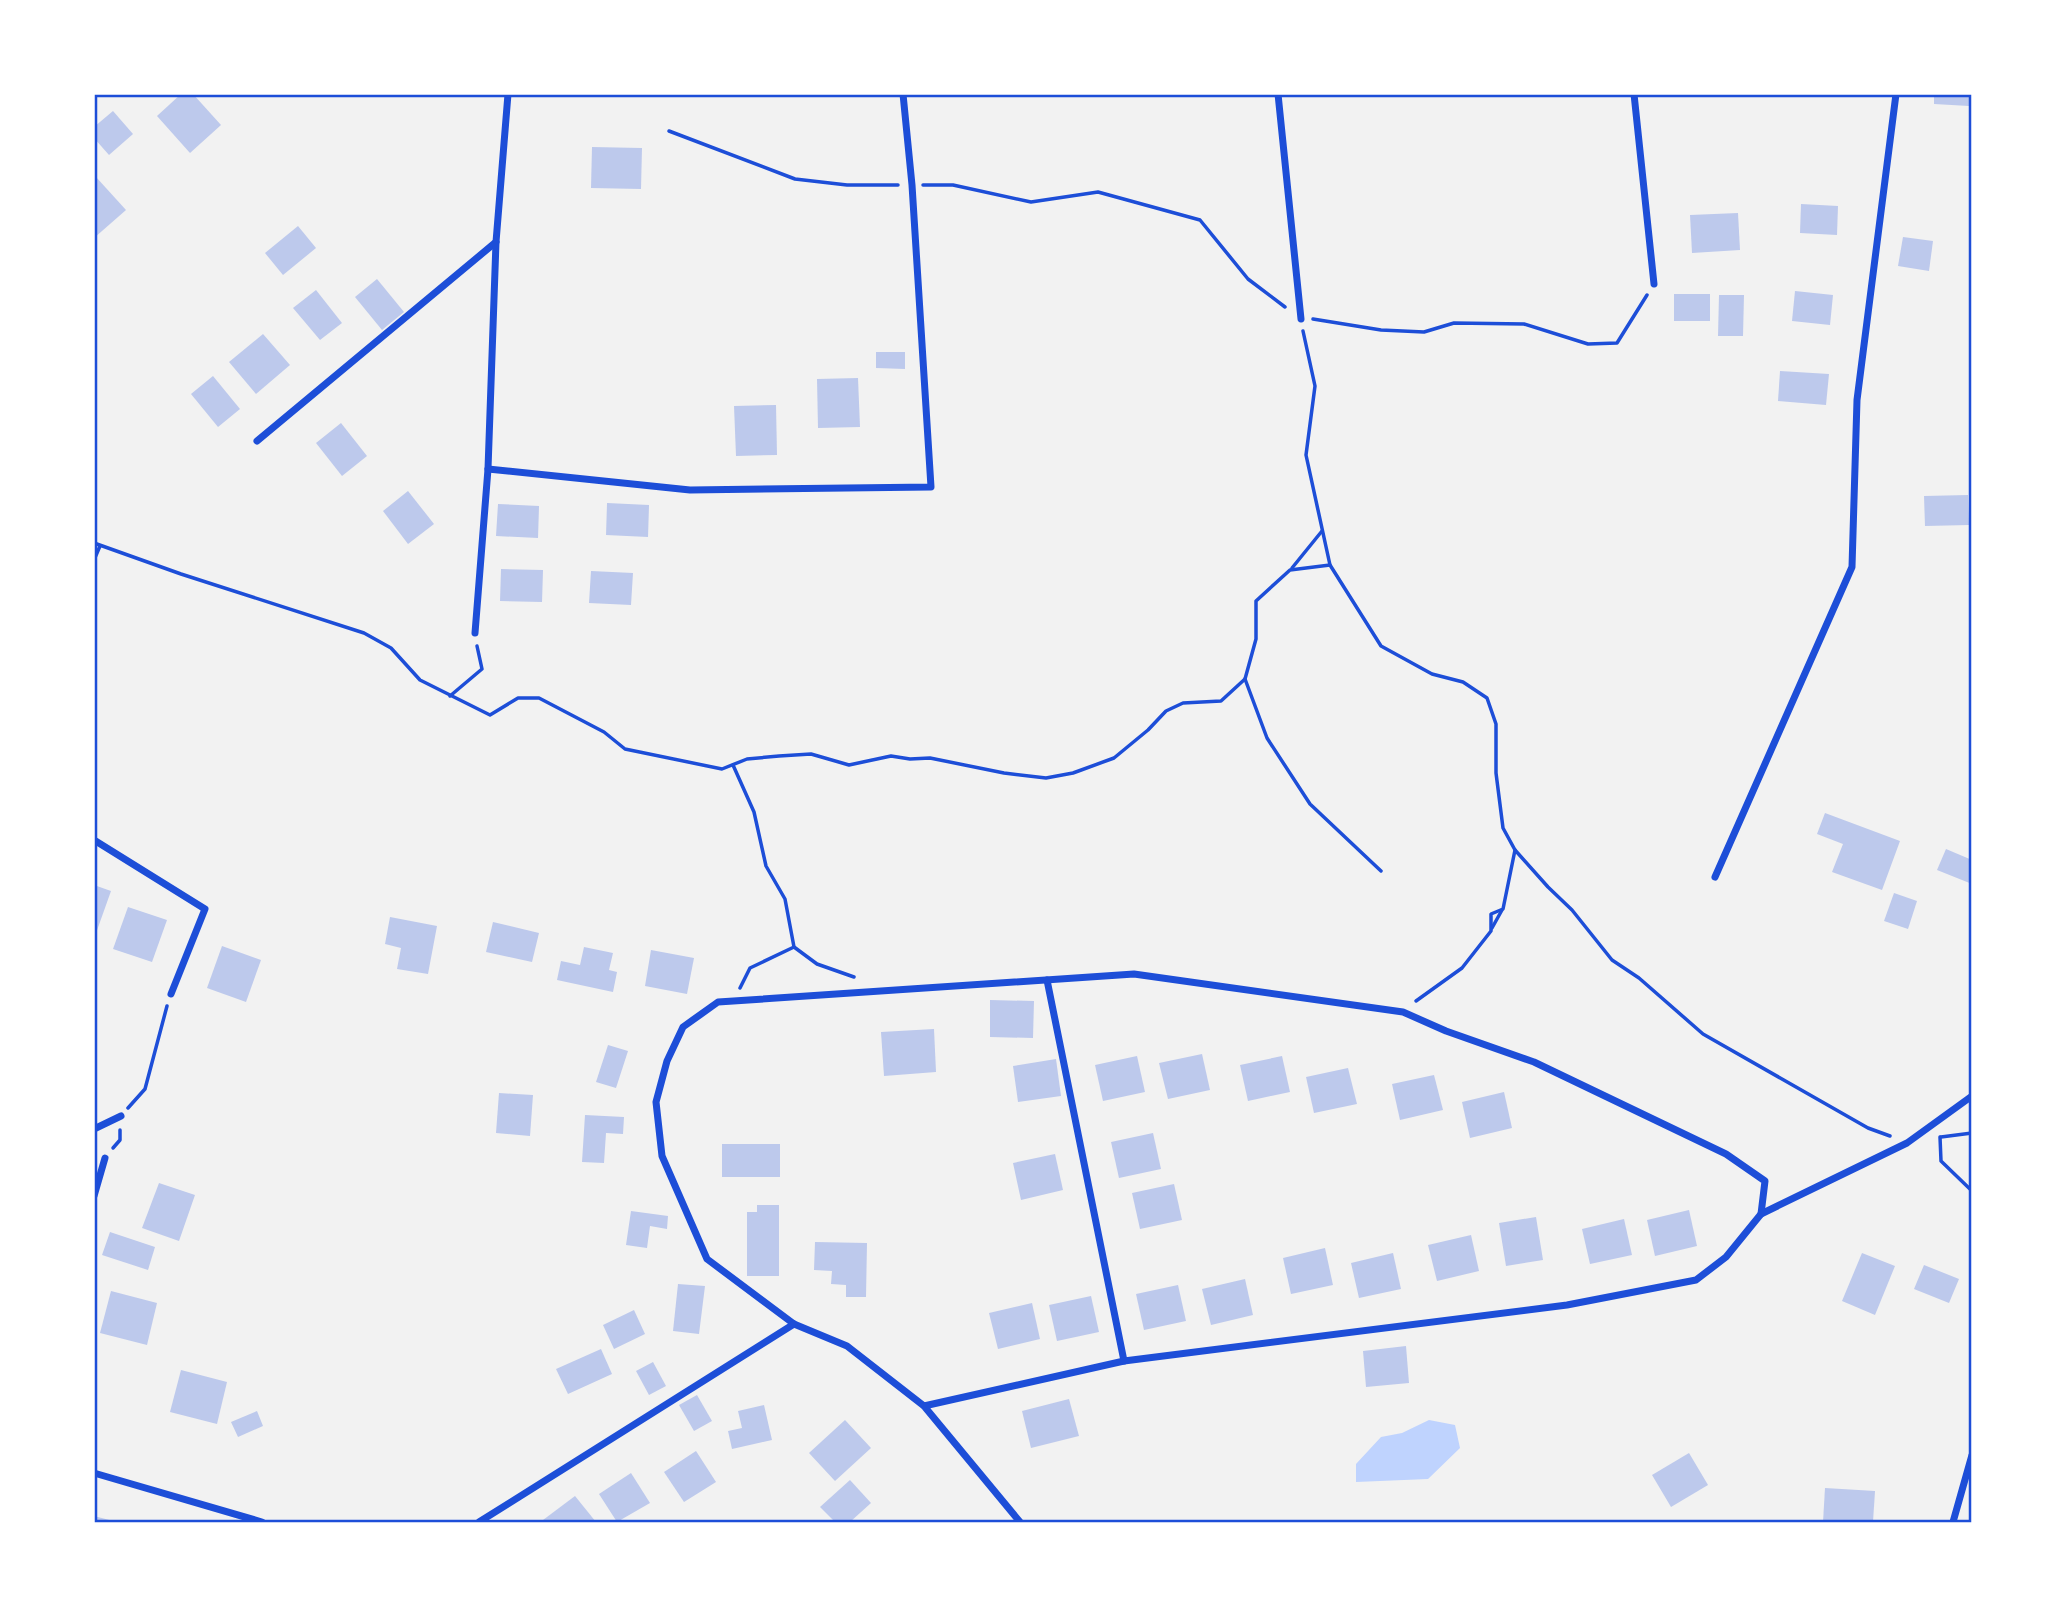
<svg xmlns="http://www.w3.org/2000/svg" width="2066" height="1617" font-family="'Roboto Serif',serif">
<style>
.water{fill:#bfd3fe}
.building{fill:#bdc9ec}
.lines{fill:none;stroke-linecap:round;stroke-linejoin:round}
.path{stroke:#1d4ed8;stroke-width:3.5}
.minor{stroke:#1d4ed8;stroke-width:7}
.neatline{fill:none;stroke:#1d4ed8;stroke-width:2.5}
</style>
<rect width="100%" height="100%" fill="#f2f2f2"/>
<!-- water -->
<polygon class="water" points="1429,1420 1455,1425 1460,1448 1428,1479 1356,1482 1356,1464 1381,1437 1402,1433"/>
<!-- building -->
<g class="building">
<polygon points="181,94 193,94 221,125 190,153 157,116"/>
<polygon points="1934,94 1969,94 1969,106 1934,104"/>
<polygon points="113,111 133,134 109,155 94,138 94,127"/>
<polygon points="592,147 642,148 641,189 591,188"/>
<polygon points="96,177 126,210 94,238 94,178"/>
<polygon points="1801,204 1838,206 1837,235 1800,233"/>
<polygon points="1738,213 1740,250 1692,253 1690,215"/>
<polygon points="298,226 316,248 283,275 265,253"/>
<polygon points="1903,237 1933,241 1929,271 1898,266"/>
<polygon points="377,279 404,312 382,330 355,297"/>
<polygon points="316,290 342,323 320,340 293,308"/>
<polygon points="1795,291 1833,295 1830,325 1792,321"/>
<rect x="1674" y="294" width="36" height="27"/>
<polygon points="1719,295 1744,295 1743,336 1718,336"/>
<polygon points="263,334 290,365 256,394 229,362"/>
<polygon points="876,352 905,352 905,369 876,368"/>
<polygon points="1780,371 1829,374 1826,405 1778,401"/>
<polygon points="213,376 240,409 218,427 191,394"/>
<polygon points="858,378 860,427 818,428 817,379"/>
<polygon points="776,405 777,455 736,456 734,406"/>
<polygon points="341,423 367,456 342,476 316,443"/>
<polygon points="408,491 434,524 408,544 383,511"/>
<polygon points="1968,495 1969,525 1925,526 1924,496"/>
<polygon points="607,503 649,505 648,537 606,535"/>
<polygon points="498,504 539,506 538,538 496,536"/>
<polygon points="501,569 543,570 542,602 500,601"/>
<polygon points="591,571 633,573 631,605 589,603"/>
<polygon points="1825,813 1900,841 1882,890 1832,872 1843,844 1817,834"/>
<polygon points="1946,849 1972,860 1972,884 1937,870"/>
<polygon points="94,885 111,891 95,936 94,936"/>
<polygon points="1894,893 1917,901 1908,929 1884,921"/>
<polygon points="128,907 167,920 152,962 113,949"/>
<polygon points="390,917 437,926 428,974 397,969 401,948 385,944"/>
<polygon points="493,922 539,933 532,962 486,952"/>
<polygon points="222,946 261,960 246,1002 207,988"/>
<polygon points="584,947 613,953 609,970 617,972 613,992 557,980 561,961 580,965"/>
<polygon points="651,950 694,958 687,994 645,986"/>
<polygon points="990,1000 1034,1001 1033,1038 990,1037"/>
<polygon points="934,1029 936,1072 884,1076 881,1032"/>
<polygon points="608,1045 628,1051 616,1088 596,1082"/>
<polygon points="1202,1054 1210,1090 1168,1099 1159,1063"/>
<polygon points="1137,1056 1145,1092 1103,1101 1095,1065"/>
<polygon points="1282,1056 1290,1092 1248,1101 1240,1065"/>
<polygon points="1056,1059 1061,1096 1018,1102 1013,1066"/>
<polygon points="1348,1068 1357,1104 1314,1113 1306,1077"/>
<polygon points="1434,1075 1443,1110 1400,1120 1392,1084"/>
<polygon points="1504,1092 1512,1128 1470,1138 1462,1102"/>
<polygon points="499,1093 533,1095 530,1136 496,1133"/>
<polygon points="585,1115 624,1117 623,1134 606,1133 604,1163 582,1162"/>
<polygon points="1153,1133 1161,1169 1119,1178 1111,1142"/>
<rect x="722" y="1144" width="58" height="33"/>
<polygon points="1055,1154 1063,1190 1021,1200 1013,1163"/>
<polygon points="159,1183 195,1195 179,1241 142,1228"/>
<polygon points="1174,1184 1182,1220 1140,1229 1132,1193"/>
<polygon points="757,1205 779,1205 779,1276 747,1276 747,1212 757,1212"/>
<polygon points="1689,1210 1697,1246 1655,1256 1647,1220"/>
<polygon points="631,1211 668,1216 667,1229 650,1226 647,1248 626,1245"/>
<polygon points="1536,1217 1543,1260 1506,1266 1499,1223"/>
<polygon points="1624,1219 1632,1255 1590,1264 1582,1229"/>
<polygon points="110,1232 155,1247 148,1270 102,1255"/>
<polygon points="1471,1235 1479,1271 1437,1281 1428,1245"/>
<polygon points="815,1242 867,1243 866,1297 846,1297 846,1285 831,1284 832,1271 814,1270"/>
<polygon points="1325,1248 1333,1285 1291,1294 1283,1258"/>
<polygon points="1393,1253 1401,1289 1359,1298 1351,1263"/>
<polygon points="1862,1253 1895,1266 1875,1315 1842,1301"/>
<polygon points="1924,1265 1959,1279 1949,1303 1914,1289"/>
<polygon points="1245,1279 1253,1315 1211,1325 1202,1289"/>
<polygon points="678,1284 705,1286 699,1334 673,1331"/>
<polygon points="1178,1285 1186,1321 1144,1330 1136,1294"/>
<polygon points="111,1291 157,1303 147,1345 100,1333"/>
<polygon points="1091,1296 1099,1332 1057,1341 1049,1305"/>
<polygon points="1032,1303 1040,1339 998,1349 989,1313"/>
<polygon points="634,1310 645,1334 614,1349 603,1325"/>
<polygon points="1406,1346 1409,1383 1366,1387 1363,1351"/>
<polygon points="601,1349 612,1374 568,1394 556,1369"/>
<polygon points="653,1362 666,1386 649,1395 636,1371"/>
<polygon points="181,1370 227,1382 217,1424 170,1412"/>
<polygon points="697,1395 712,1421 694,1431 679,1405"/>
<polygon points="1069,1399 1079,1436 1031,1448 1022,1411"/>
<polygon points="764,1405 772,1440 732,1449 728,1431 742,1428 738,1411"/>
<polygon points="257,1411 263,1426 238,1437 231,1422"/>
<polygon points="845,1420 871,1448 835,1481 809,1453"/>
<polygon points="696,1451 716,1482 684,1502 664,1472"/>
<polygon points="1689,1453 1708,1485 1671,1507 1652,1475"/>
<polygon points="631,1473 650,1503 617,1522 599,1494"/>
<polygon points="850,1480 871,1503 850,1522 835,1522 820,1507"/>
<polygon points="1825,1488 1875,1491 1873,1522 1823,1522"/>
<polygon points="575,1496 596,1522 545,1522 543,1520"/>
<polygon points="94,1516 117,1522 94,1522"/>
</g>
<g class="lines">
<!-- path -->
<g class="path">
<polyline points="669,131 795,179 847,185 898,185"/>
<polyline points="923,185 953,185 1031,202 1098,192 1200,220 1248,279 1285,307"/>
<polyline points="1313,319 1381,330 1424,332 1454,323 1524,324 1588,344 1617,343 1647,295"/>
<polyline points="1303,331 1315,386 1306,455 1330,565 1381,646 1432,674 1463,682 1487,698 1496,724 1496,773 1503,828 1515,850 1548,887 1572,910 1612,960 1639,978 1703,1034 1868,1128 1890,1136"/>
<polyline points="94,543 181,574 364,633 391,648 420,680 490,715 518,698 539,698 604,732 625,749 722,769 747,759 779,756 811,754 849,765 891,756 910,759 930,758 1004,773 1046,778 1073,773 1114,758 1148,730 1166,711 1183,703 1221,701 1245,679 1256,639 1256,601 1290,570 1330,565"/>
<polyline points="94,560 100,546"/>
<polyline points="1292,568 1322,531"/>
<polyline points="1245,679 1267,738 1310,804 1381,871"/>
<polyline points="450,696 482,669 477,646"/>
<polyline points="733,765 754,812 766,866 785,899 794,947 817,964 854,977"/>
<polyline points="1492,928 1502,910"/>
<polyline points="740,988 750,968 794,947"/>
<polyline points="1416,1001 1462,968 1491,931 1491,914 1503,909 1515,850"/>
<polyline points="128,1108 145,1089 167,1006"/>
<polyline points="1940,1137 1941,1161 1972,1191"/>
<polyline points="1941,1137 1972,1133"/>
<polyline points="113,1148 120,1140 120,1130"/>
</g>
<!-- minor -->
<g class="minor">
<polyline points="1278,94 1301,319"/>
<polyline points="1634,94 1654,284"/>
<polyline points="257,441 496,242"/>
<polyline points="488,469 690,490 931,487 912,185 903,94"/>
<polyline points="475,633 488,469 496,242 508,94"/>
<polyline points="94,840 205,909 171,994"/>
<polyline points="1715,877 1852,567 1857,400 1896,94"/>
<polyline points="1047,980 1124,1361"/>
<polyline points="94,1129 121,1116"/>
<polyline points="94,1196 105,1158"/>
<polyline points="1761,1214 1907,1143 1972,1096"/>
<polyline points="924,1406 1124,1361 1567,1305 1696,1280 1726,1257 1761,1214 1765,1181 1726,1154 1534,1062 1446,1031 1403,1012 1134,974 718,1002 683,1027 667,1061 656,1102 662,1156 707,1259 794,1324 847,1346 924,1406 1020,1522"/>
<polyline points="94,1473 262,1522"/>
<polyline points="479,1522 794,1324"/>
<polyline points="1953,1522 1972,1455"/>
</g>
</g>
<!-- border -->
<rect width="2066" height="1617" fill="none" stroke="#ffffff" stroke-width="192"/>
<rect x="96" y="96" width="1874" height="1425" class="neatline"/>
</svg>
